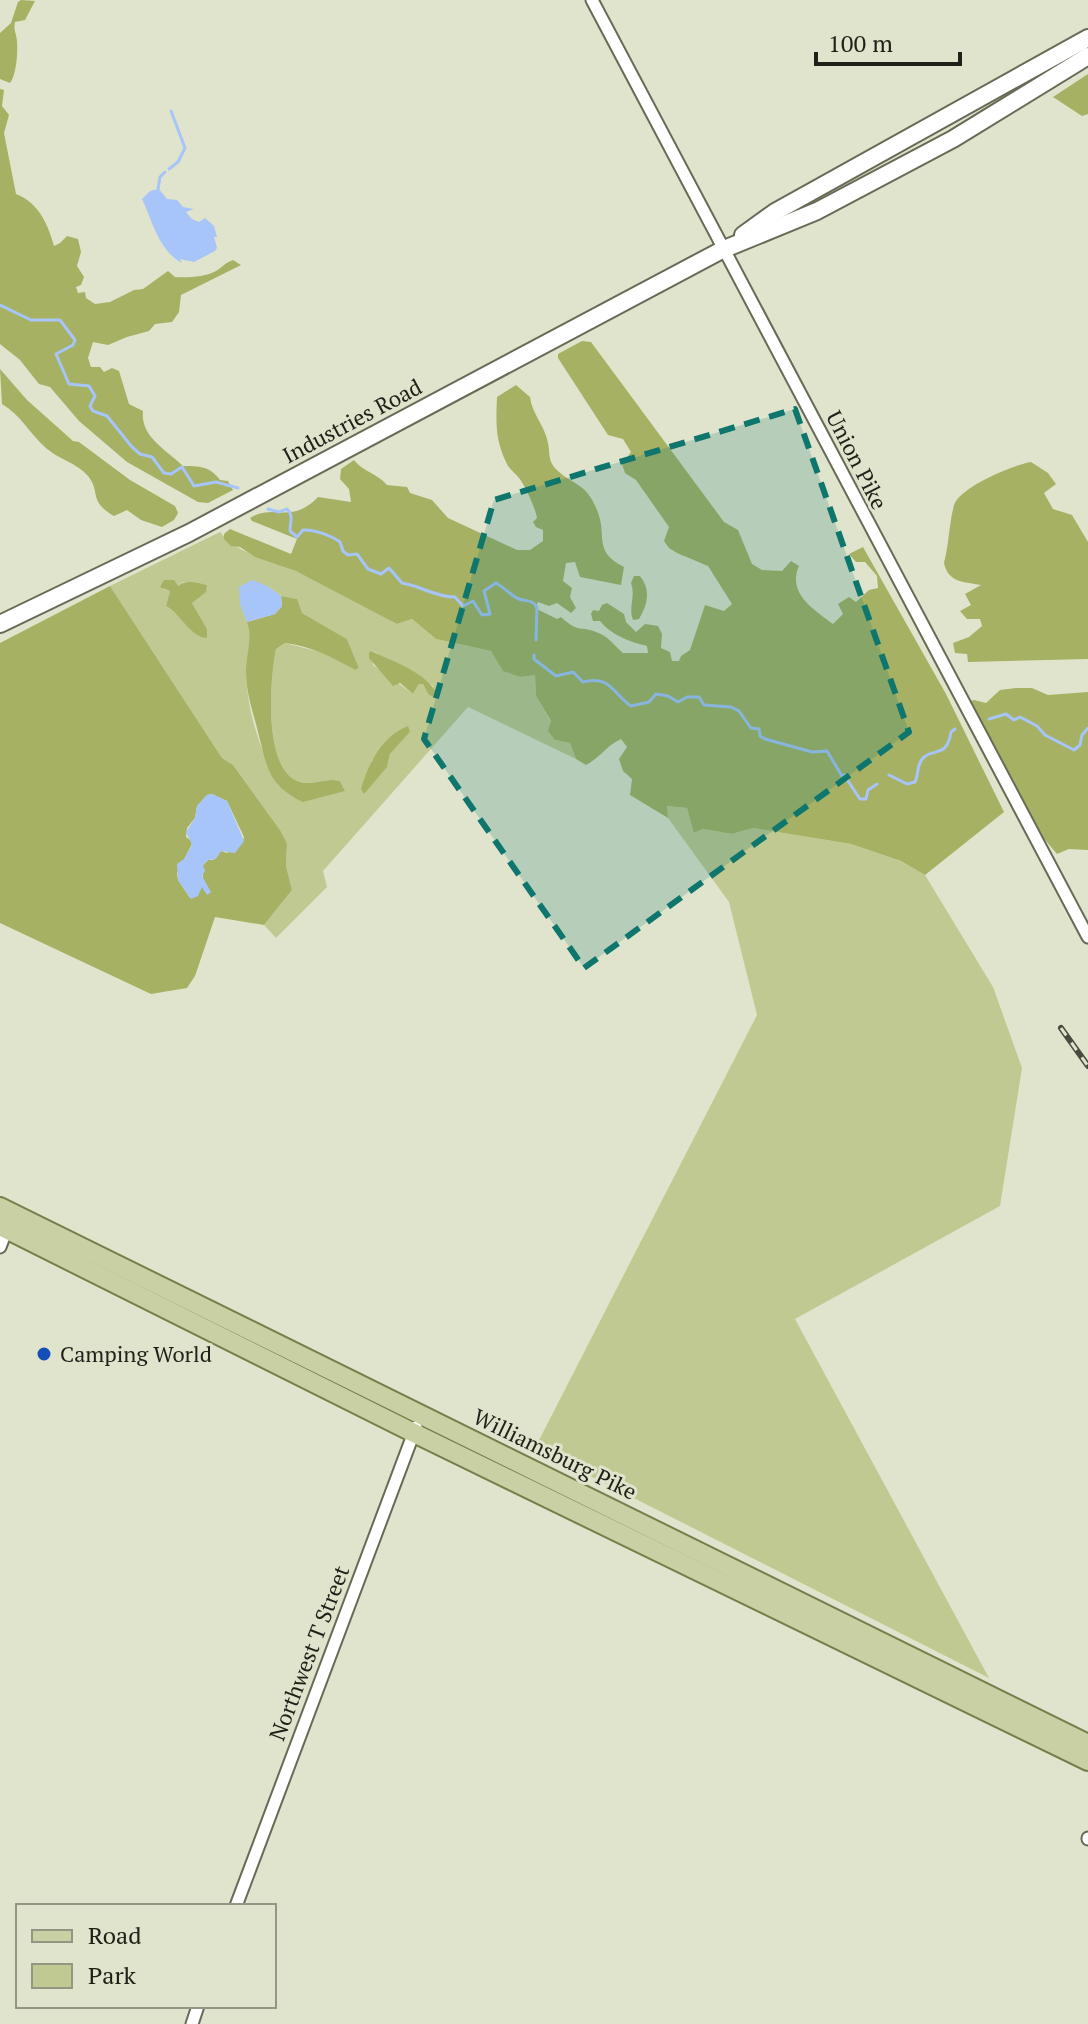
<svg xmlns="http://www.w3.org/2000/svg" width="1088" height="2024" font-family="'PT Serif',serif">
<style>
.green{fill:#c0c992;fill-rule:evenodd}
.forest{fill:#a6b164;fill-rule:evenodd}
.water{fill:#a7c5f9}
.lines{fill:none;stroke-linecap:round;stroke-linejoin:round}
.stream{stroke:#a7c5f9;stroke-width:3}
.street-casing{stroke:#676b56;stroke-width:15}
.secondary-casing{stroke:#676b56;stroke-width:20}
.primary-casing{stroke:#767e4b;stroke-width:22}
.street{stroke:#fff;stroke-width:11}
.secondary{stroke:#fff;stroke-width:16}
.primary{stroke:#c9d0a3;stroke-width:18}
.rail-casing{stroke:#4a4b40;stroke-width:6}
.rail{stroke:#e0e4cc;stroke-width:3;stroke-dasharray:9;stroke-linecap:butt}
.marked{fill:#0f766e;fill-opacity:0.2;stroke:#0f766e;stroke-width:6;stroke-dasharray:16 10;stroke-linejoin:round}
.poi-dot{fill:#134eb9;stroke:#e0e4cc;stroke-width:3}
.labels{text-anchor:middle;stroke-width:6;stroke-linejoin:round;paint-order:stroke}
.street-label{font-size:22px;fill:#1f2018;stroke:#e0e4cc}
.poi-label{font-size:22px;fill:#1f2018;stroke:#e0e4cc;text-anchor:start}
</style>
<rect width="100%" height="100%" fill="#e0e4cc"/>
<!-- green -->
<g class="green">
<path d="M220,532C237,554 270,560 296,571C331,586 365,605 397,624L412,619L436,639L491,651L521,677L535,675L536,696L551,722L555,740L570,743L576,759L468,707L323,871L327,887L276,938L264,925L292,890L286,866L287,843L280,830L233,765L222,758L110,586ZM183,582L207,585L192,603L207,629L191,630L182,618L166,606L170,591L163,589L178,586ZM267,586L281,596L296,599L302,613L347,639L359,668L355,670L328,654L285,643L276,649C270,679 263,766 297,781C312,787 325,777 340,781L345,791L279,786C260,751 247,711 246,672C246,658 252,641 250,628C248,620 243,612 240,604ZM372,651L399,664L433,686L436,699L428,694L423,684H419L413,694L373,665ZM410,732L390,754L387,767L371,761Z"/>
<polygon points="666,806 687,808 695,833 703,829 732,834 753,828 851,844 901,861 925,875 993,987 1022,1068 1000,1206 795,1319 989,1678 535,1448 757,1015 729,902 668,818"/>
</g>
<!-- forest -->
<g class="forest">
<path d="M21,0L35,1L25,20L15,22C13,31 17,34 17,42C18,54 16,76 10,83L0,79V33L11,23L18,2Z"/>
<polygon points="1088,74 1088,114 1082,116 1053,97"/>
<path d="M0,89L4,90L2,106L9,115L4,133L16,194C38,202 48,224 54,246L60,243L67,236L78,239L81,252L77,266L84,277L81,285L76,287L78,293L85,292L86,298L95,304L110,302L134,290L143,289L168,271L175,277C186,278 206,277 216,271C223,267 224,263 233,260L241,265L181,295L179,312L172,322L155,324L149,331L127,337L108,345L93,342L88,358L91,367H100L104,372L112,368L119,371L129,404L143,411C140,437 167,450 183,466C199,466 210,466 220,480L228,481L233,490L208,503L198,502L127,462L79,421L50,387L39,384L20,360L0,344Z"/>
<path d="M582,341L591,342L724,522L738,530L752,564L762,570L782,571L791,561L799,566C787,593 813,609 833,624L843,614L838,604L849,597L856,602L869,590L878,588L877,576L865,562H856L849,554L863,547L946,694L1004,812L925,875L901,861L851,844L753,828L732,834L703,829L694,833L687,808L667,806L668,818L630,795L632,779L623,771L619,759L627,747L621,739C607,745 600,758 586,765L576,759L570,743L555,740L548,731L551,721L536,696L535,675L521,677L503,671L491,651L436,639L412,619L397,624L296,571L255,557L240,547L231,546L224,539V534L230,529L291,554L297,539L252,521L250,518C275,503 291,525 318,497L351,502L349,489L340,479L341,469L354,460C363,472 377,473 387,485L407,487L410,493L432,500L448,518L517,550H530L543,541V530L536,527L533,522L537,518C536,510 525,485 519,478C515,473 510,470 507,464C495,440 496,423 497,397L516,385L530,397C532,414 545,426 548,443C550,452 548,459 554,467C571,486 585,480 597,510C608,536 592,551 624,567L621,585L580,577L575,562L566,563L563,581L572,588L570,597L576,608L571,613L557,603L549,606L538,602L535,608L557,619L561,617C580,634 578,625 596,632C608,636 614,645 623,653H648L647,646C630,642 611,635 600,621H593L591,614L593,610L599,611L602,605L607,603L624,614L626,622L636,632L645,624L658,626L662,634L661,648L670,652L672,661H679L681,656L690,650L705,605L724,611L732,604L708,566L677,553L669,548L664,541L669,527L636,480L625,473L622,464L631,452L623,439L608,435L558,358V354Z"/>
<path d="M0,369L27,400L73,441L79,442L130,480L175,506L178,513L174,520L162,527L141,520L127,510L114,516C88,501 101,492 88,476C77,463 58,459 46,448C29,433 21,415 2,404Z"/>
<path d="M1031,462L1048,473L1056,484L1044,493L1053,509L1072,515L1088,542V659L968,662L967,654L955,653L953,643L969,637L982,626L980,619H967L960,611L971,605L965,594L981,585C965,582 948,583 944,563C949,544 949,524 954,505C960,487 1013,465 1031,462Z"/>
<path d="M634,576H640C651,590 648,604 639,619L633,620C628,607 636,597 631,583Z"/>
<path d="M164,580H174L178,586C187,579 196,583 207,585L206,592L192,603L207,629V638C190,637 181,614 166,606L170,591L160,587Z"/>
<path d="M110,586L222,758L233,765L280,830L287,843L286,866L292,890L264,925L215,917L195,976L187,988L151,994L0,923V643ZM212,794L227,801L244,837L243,842L227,853L221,851L213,860H208L203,865V882L210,892L207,894L204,887H201L190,898L178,880L177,873L193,842L186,837L187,828L195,818L197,806L207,795Z"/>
<path d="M281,596L297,599L302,613L347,639L359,668L355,670C332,657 311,646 285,643L276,649C270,679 263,766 297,781C312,787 325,777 340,781L345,791L303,802C267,785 267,766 258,732C253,711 246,694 246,671C246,655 253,637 247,622L275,614L282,606Z"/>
<path d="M371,651C393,661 427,673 438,695L436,699L428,694L423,684H419L413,694L400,683L393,686L369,658V653Z"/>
<polygon points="1016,688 1032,688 1048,695 1088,692 1088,850 1069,849 1057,854 1035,828 971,701 974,700 986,703 1000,690"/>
<path d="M408,726L410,732L390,754L387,767L364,794L361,789C368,764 382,736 408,726Z"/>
</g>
<!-- water -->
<g class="water">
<path d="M159,189L167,199L177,200L183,207L194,209L186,212L192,219L199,222L205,218L214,226L217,237H214L217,248L215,251L194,262L180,259L182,263C159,251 152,220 142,199L150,191Z"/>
<polygon points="252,580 267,586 281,596 282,606 275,614 247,622 240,604 239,587"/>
<polygon points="212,794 227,801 244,841 235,853 221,851 216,859 208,860 203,865 205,871 202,876 211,892 207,895 202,887 198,896 191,899 178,880 177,864 184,859 192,845 186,832 195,818 197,806 207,795"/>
</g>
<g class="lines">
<!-- stream -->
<g class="stream">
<polyline points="169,169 178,162 185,148 171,111"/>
<polyline points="158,189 160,177 165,172"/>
<polyline points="0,305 31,320 60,320 75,340 73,345 56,354 69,384 89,386 95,396 90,406 93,411 107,416 132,447 140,454 152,457 164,473 171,474 182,467 194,486 216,482 238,488"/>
<path d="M268,509L279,512L287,509C294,515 290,522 290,531L297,537L303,530C314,529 332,536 340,542L343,551L348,555L357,554L368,569L381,574L389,568L402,583C421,586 435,597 455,597L463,606L473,601L482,615L490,614L484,591L496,583C504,587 511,596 519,599C528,602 531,599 537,607L536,640"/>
<path d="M534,655V659L556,676L573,672L583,682C611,675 613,694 631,706L649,702L656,694L668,696L678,702L687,697H699L704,705L731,707L739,711L751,728L759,729L760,736L765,739L812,752L827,751L842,776L844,775L860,799H866L868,790L877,784"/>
<polyline points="989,719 1006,714 1014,720 1020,717 1037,726 1045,735 1074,750 1080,745 1082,735 1088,728"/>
<path d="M889,775L907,784L915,782C919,775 916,764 924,757C936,748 947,757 951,732L955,729"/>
</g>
<defs>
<g id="street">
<polyline points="592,0 1088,937"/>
<polyline points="0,1247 8,1226"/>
<polyline points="1088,1838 1088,1839"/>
<polyline points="236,1906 416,1427"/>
<polyline points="192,2024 198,2006"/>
</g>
<g id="secondary">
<polyline points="743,235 775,212 1088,38"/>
<polyline points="0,624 189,533 722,250 817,211 953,139 1088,56"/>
</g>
<g id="primary">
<polyline points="0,1207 1088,1744"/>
<polyline points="0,1226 414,1433 1088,1761"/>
</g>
</defs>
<!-- street casing -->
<use href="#street" class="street-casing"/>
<!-- secondary casing -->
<use href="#secondary" class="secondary-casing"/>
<!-- primary casing -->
<use href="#primary" class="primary-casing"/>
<!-- street -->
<use href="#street" class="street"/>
<!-- secondary -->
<use href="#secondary" class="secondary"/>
<!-- primary -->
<use href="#primary" class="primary"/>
<defs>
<polyline id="rail" points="1061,1028 1088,1066"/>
</defs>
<!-- rail casing -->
<use href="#rail" class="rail-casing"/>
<!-- rail -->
<use href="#rail" class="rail"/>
</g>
<!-- marked area -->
<path class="marked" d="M795,409L909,732L584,968L424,739L494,500Z"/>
<!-- markers -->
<circle class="poi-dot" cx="44" cy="1354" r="8"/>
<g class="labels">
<!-- street labels -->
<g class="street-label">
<text transform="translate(352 421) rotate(-28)" y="8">Industries Road</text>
<text transform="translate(857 460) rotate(63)" y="8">Union Pike</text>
<text transform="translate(555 1454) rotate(26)" y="8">Williamsburg Pike</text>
<text transform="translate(309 1653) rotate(-69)" y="8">Northwest T Street</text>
</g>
<!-- poi labels -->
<g class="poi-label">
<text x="60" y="1362">Camping World</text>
</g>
</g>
<!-- legend -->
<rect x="16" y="1904" width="260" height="104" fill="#e0e4cc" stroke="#939684" stroke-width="2"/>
<rect x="32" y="1930" width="40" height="12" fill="#c9d0a3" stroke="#939684" stroke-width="2"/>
<text x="88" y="1944" font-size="24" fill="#1f2018">Road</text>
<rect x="32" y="1964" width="40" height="24" fill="#c0c992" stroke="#939684" stroke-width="2"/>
<text x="88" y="1984" font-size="24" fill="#1f2018">Park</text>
<!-- scale -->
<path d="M816 52v12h144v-12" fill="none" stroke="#1f2018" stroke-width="4"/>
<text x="828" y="52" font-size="24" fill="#1f2018" stroke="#e0e4cc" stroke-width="6" paint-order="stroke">100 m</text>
</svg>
